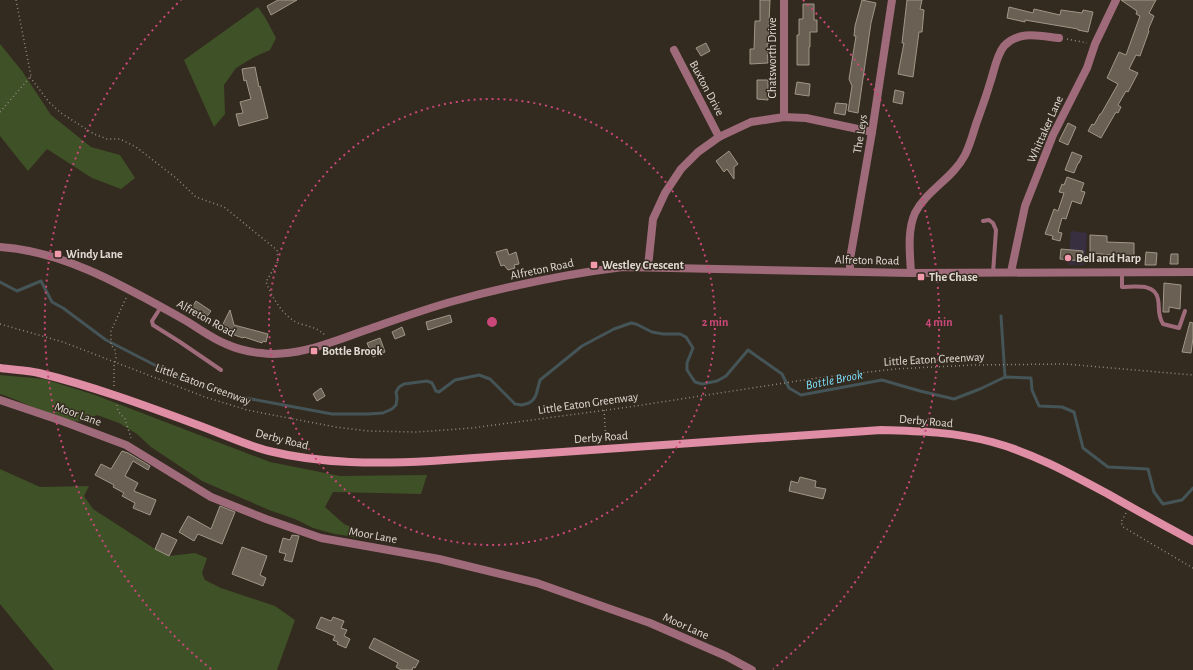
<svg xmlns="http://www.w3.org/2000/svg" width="1193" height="670" font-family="'Alegreya Sans',sans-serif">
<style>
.commercial{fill:#383041}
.green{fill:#3f5126}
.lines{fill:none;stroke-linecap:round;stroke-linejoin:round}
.stream{stroke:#445457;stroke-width:3}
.building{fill:#6a6053;stroke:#a19688}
.path{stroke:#928a82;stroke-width:1.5;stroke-dasharray:1 3;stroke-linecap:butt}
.service{stroke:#9f6b7a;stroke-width:4}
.minor{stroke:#9f6b7a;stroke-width:8}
.tertiary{stroke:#9f6b7a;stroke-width:8}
.secondary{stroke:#e08da6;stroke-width:8}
.ring{fill:none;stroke:#ca4879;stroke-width:2;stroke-dasharray:2 4}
.poi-dot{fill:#f29aac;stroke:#342b20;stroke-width:1.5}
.labels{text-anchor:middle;stroke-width:3;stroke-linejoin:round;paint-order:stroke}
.street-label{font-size:12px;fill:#e1dad3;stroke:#342b20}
.poi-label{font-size:12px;font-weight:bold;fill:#e1dad3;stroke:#342b20;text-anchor:start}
.water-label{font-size:13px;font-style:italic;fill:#7ddef9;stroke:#342b20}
.centre{fill:#ca4879;stroke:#342b20;stroke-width:2}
.ring-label{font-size:12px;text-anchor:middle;font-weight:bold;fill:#ca4879;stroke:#342b20;stroke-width:3;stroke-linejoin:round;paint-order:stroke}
</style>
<rect width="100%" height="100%" fill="#342b20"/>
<!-- commercial -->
<polygon class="commercial" points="1071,231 1087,233 1085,265 1068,265"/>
<!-- green -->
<g class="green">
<polygon points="258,7 266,19 276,38 270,50 254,57 236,68 224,85 225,114 214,127 184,60"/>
<polygon points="0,44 22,71 51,115 91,147 120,155 135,178 121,189 92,178 47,149 28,171 0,136"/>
<path d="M0,375L44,379L95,395L270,462L340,476L427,475L421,494L333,492L325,507L344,524L363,532L361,538L335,534L313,528L295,519L269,510L202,481L151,447L137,434L119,423L97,415C92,417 87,420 82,421C67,425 18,399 0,394Z"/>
<polygon points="0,469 40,487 89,486 84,496 93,509 155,549 169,556 195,553 207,558 202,573 205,580 221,588 275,606 295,620 277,670 54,670 0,604"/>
</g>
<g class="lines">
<!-- stream -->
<g class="stream">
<polyline points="0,282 17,291 41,281 52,302 63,308 106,340 180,378 235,396 332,414 368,414 383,413 392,409 396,405 397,398 396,392 399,387 404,384 427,381 432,383 436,391 439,392 455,380 479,375 490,379 515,404 522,405 529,403 533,400 536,395 540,380 582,346 614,329 631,323 636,324 652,332 663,334 680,334 686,337 693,348 687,363 687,370 695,382 702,384 717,381 726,376 748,350 782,374 789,388 801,395 882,380 920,391 954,399 980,389 1005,377 1031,378 1032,390 1039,406 1062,407 1074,412 1083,448 1108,467 1148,469 1154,492 1163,504 1182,500 1193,488"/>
<polyline points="1001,316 1005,377"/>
</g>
</g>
<!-- building -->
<g class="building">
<polygon points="278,0 297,0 271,15 267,6"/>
<polygon points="760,0 770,0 768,44 767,44 768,63 750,64 750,49 754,49 755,21 760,21"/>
<polygon points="862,0 876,3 871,23 858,113 848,111 852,86 849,79 856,36 854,36 855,26"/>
<polygon points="907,0 922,0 920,9 924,10 922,32 919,32 913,77 898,74 904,43 902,43"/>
<polygon points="1121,0 1156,0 1149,13 1154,16 1148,30 1149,31 1140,56 1136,55 1129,69 1138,73 1128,92 1126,91 1118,105 1121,107 1118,113 1116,112 1101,138 1088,131 1092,124 1094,125 1100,114 1101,114 1118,84 1107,78 1119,52 1126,55 1140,16 1136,14 1137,11"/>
<polygon points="803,4 814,4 814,20 817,20 817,32 810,32 810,47 809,47 809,65 797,65 797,35 799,35 799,19 803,19"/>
<polygon points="1009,7 1033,13 1034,9 1060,15 1061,10 1082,13 1083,10 1093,12 1088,32 1078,30 1078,29 1025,20 1025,22 1007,18"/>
<polygon points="706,43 710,51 701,56 696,48"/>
<polygon points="255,67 259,87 260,86 268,118 239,126 236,114 243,113 240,102 251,99 246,80 244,81 242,69"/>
<polygon points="757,80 768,80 768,100 757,99"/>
<polygon points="797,82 810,84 809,96 795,94"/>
<polygon points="895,90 904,92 902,104 893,102"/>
<polygon points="836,103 847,104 845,115 834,113"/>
<polygon points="1068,123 1076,127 1068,145 1059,141"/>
<polygon points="729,151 738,164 734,167 734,179 727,169 724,172 716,161"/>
<polygon points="1072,152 1082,156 1079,163 1078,163 1074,173 1065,170"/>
<polygon points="1067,177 1084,183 1081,191 1085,192 1081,204 1072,201 1066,219 1062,218 1058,232 1062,233 1060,241 1052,239 1053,236 1045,234 1054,209 1058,211 1064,193 1059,192 1062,184 1064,185"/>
<polygon points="1090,235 1107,236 1107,242 1134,243 1134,257 1090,253"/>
<polygon points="507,249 509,255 516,252 519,264 514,265 515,268 508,270 504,265 501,266 496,252"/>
<polygon points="1061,249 1083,251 1082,261 1060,259"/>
<polygon points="1146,252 1157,253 1156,265 1145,265"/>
<polygon points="1171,254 1178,254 1178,264 1170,264"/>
<polygon points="1164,283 1181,285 1180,309 1169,307 1169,312 1163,312"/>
<polygon points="196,301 211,311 205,319 191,309"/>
<polygon points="230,310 234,325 268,334 266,342 263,341 262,343 244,337 243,338 220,330"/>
<polygon points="450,315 452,322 428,330 426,322"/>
<polygon points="1190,322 1193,323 1193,338 1191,353 1182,352"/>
<polygon points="402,327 405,335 395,339 392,332"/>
<polygon points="380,338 385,352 373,357 367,343"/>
<polygon points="321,388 325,396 317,401 313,394"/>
<polygon points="122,451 128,453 150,466 148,470 133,461 125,476 138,483 134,491 156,500 150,515 133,508 135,503 122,496 124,493 113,487 114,485 95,475 101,464 111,469"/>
<polygon points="800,477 816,481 815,487 826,489 823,499 789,491 791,481 798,483"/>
<polygon points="220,506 235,512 222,544 198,534 194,541 179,532 188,516 211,529"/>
<polygon points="162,533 177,540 169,556 155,549"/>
<polygon points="292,535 299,536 292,562 284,560 286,554 279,552 283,538 290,540"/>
<polygon points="242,547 267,556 260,575 266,578 263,586 232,574"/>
<polygon points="321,617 331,621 333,617 344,621 341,628 347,630 344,636 350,639 346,648 337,644 338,642 333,640 335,636 316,628"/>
<polygon points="374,638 419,661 415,668 413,667 412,670 401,670 396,667 398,663 369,648"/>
</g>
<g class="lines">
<!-- path -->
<g class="path">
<polyline points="1067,39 1087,43"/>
<path d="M30,77L49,102L61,113L94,134L107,139H120L136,147L176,178L196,197L224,207L277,250L278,261L266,282C272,297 284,319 301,324C311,327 318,328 326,336"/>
<polyline points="0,112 31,76 16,0"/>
<polyline points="0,324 63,342 205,397 247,410 335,427 368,431 417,432 472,428 629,407 817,378 895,369 973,365 1065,364 1193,375"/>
<polyline points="114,386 114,366 116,358 115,350 111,345 111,331 126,298"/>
<polyline points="117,405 118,411 125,419 131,438"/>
<polyline points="604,410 606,440"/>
<polyline points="1126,513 1121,522 1123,527 1193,568"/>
</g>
<!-- service -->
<g class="service">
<polyline points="983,221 989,220 993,223 996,230 993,273"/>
<path d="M1122,272V287C1135,287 1155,283 1158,299C1160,309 1157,314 1163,324L1179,328L1185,311"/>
<polyline points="161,307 152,321 153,325 180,342 221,370"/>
</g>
<!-- minor -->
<g class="minor">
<polyline points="674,50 719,137"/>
<polyline points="784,117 784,0"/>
<polyline points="648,267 653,219 665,193 681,169 698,152 719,137 751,122 784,117 806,118 872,132"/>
<polyline points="850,271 850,259 872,132 892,0"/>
<polyline points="1011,272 1025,206 1053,135 1087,68 1095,44 1116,0"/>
<path d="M911,273C910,254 907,231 915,213C926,191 953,178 965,155C970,145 973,134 976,124C981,110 986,97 990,83C994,72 996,56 1004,46C1019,30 1040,36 1059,38"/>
<polyline points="0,400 62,421 126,445 211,497 266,519 321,538 439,559 537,583 650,623 726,656 752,670"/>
</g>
<!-- tertiary -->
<path class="tertiary" d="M0,247C65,251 127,288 183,319C197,327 211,338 226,344C237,349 249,352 261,353C296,358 334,341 366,330C395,320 425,309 454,301C509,286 566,274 623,267L911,273L1193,272"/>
<!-- secondary -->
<path class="secondary" d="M0,368C13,370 26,370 39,373C92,386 144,405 195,424C218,432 245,445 269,451C322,464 377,464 431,461L881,430C919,431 955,432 992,442C1033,453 1071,474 1108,494C1136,510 1165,526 1193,541"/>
</g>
<!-- distance rings -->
<g class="ring">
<circle cx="492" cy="322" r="223"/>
<path d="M211 669A447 447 0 0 1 181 0M803 0A447 447 0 0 1 773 669"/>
</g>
<!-- markers -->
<g class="poi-dot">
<rect x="54" y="250" width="8" height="8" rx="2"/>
<circle cx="1068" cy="258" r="4"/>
<rect x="590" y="261" width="8" height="8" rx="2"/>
<rect x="917" y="273" width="8" height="8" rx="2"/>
<rect x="310" y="347" width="8" height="8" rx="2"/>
</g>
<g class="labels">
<!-- street labels -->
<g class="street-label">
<text transform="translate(772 58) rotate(-90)" y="4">Chatsworth Drive</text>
<text transform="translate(707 88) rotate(62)" y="4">Buxton Drive</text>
<text transform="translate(1045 129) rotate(-66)" y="4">Whittaker Lane</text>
<text transform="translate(860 134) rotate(-81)" y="4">The Leys</text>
<text transform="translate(867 260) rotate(1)" y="4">Alfreton Road</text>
<text transform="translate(542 269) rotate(-12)" y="4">Alfreton Road</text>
<text transform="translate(206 318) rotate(29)" y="4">Alfreton Road</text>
<text transform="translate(934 359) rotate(-3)" y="4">Little Eaton Greenway</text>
<text transform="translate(203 384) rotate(20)" y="4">Little Eaton Greenway</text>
<text transform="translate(588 403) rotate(-8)" y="4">Little Eaton Greenway</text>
<text transform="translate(78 414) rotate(20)" y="4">Moor Lane</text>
<text transform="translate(926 421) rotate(5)" y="4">Derby Road</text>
<text transform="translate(601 437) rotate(-4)" y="4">Derby Road</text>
<text transform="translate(282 439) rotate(14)" y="4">Derby Road</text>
<text transform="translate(373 535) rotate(10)" y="4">Moor Lane</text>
<text transform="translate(686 626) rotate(24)" y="4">Moor Lane</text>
</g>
<!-- poi labels -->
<g class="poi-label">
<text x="66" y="258">Windy Lane</text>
<text x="1076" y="262">Bell and Harp</text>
<text x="602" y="269">Westley Crescent</text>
<text x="929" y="281">The Chase</text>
<text x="322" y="355">Bottle Brook</text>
</g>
<!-- water labels -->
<g class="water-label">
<text transform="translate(834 379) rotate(-11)" y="5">Bottle Brook</text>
</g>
</g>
<circle cx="492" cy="322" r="6" class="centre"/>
<g class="ring-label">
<text x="715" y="326">2 min</text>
<text x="939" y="326">4 min</text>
</g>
</svg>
